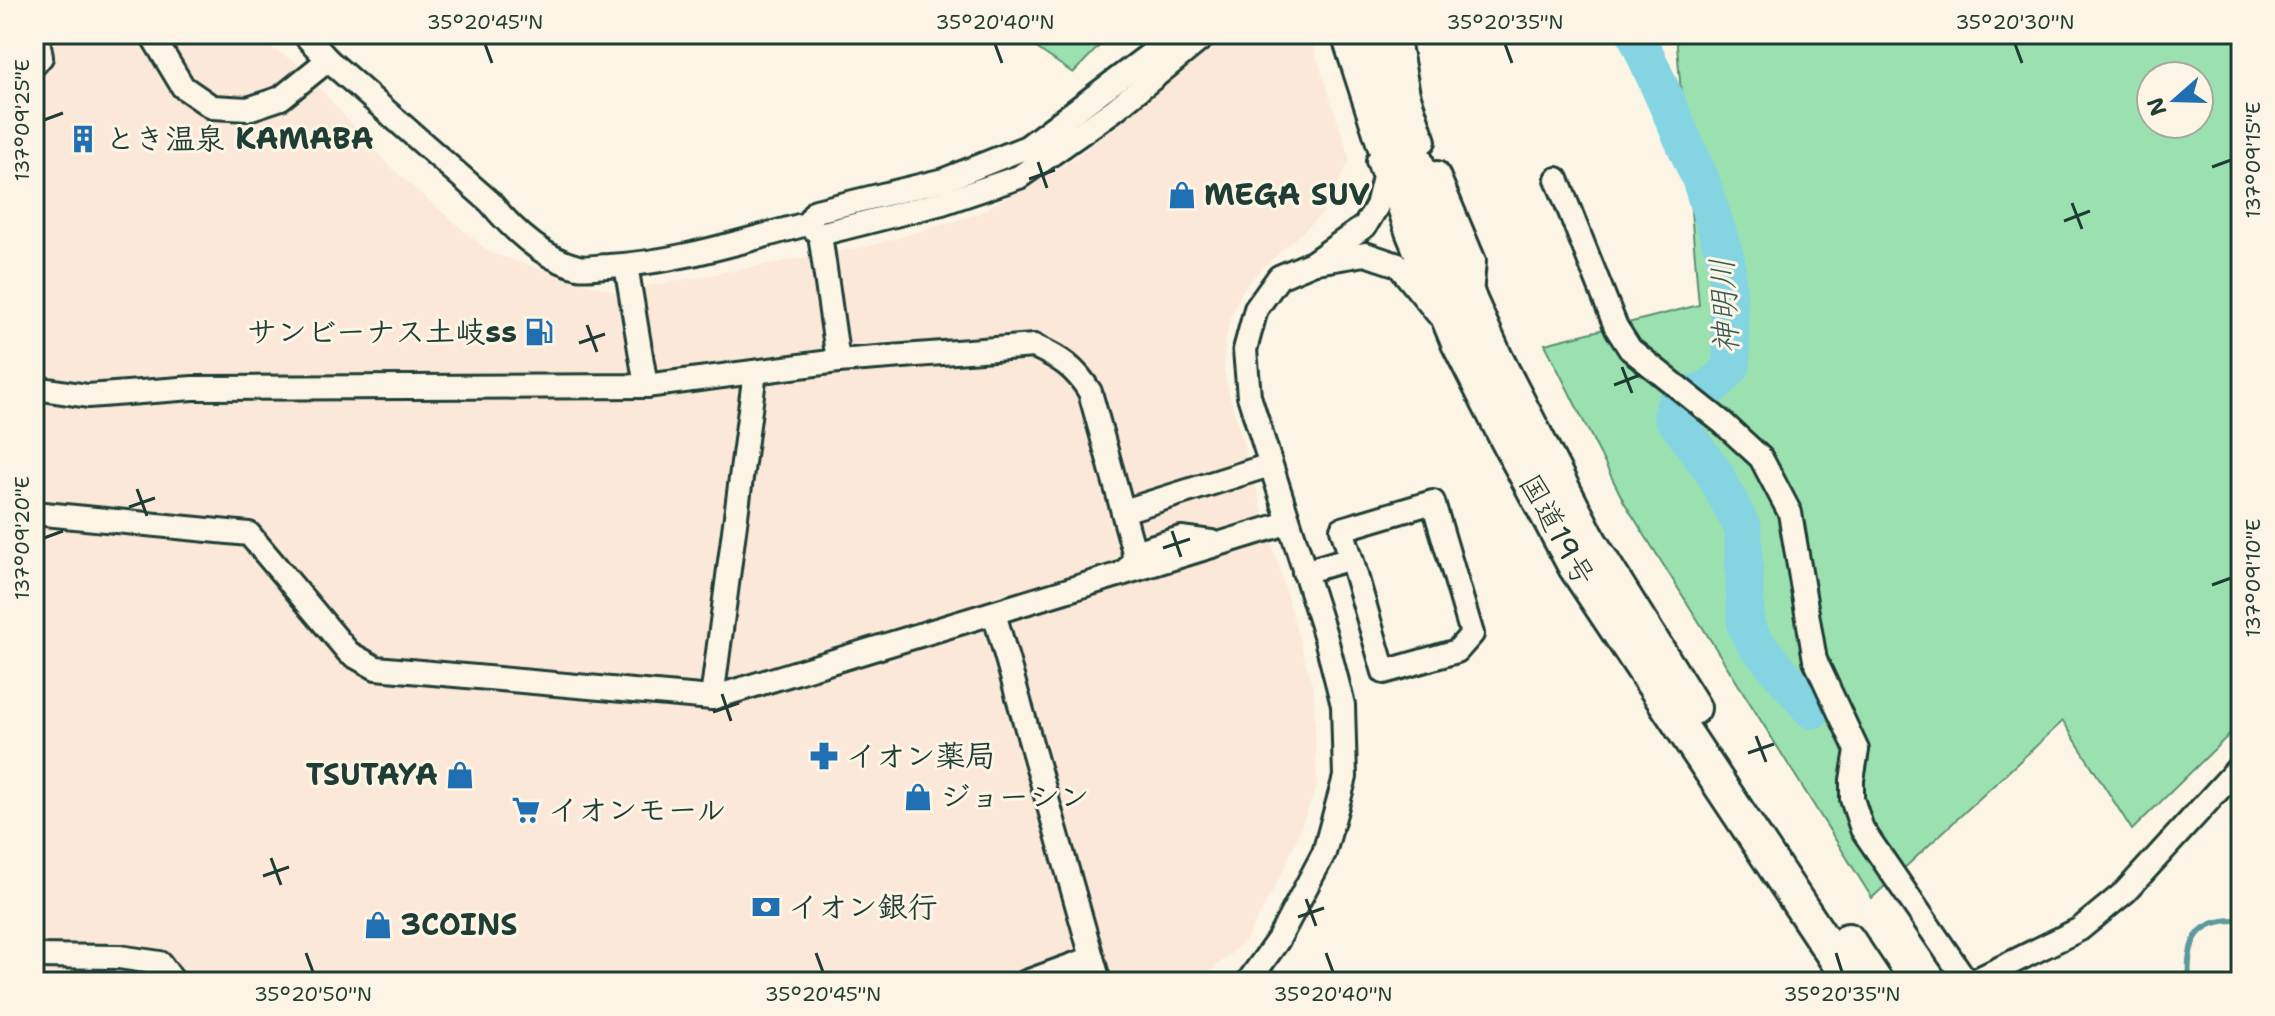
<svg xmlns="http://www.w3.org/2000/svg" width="2275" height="1016" font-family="'Shantell Sans','Klee One',sans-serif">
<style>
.built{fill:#fbe8d8}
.green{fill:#9be1af;stroke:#5d8f72;stroke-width:2;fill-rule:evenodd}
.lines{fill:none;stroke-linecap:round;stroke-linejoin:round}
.stream{stroke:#5c989c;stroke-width:6}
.river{stroke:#85d4e2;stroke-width:38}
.minor-casing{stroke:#1f3d34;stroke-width:28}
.highway-casing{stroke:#1f3d34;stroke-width:38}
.minor{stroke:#fcf5e5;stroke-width:22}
.highway{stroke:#fcf5e5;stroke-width:32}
.ticks{fill:none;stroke:#1f3d34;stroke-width:3}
.labels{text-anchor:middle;stroke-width:6;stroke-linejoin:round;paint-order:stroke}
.poi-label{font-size:30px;font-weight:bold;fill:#1f3d34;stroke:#fcf5e5;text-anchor:start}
.street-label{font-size:30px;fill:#1f3d34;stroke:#fcf5e5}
.water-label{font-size:32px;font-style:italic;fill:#335b57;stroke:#fcf5e5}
.neatline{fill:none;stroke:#1f3d34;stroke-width:3}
.ticks-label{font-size:20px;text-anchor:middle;fill:#1f3d34}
</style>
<rect width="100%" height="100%" fill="#fcf5e5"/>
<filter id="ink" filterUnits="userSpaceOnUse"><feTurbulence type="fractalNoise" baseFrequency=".0125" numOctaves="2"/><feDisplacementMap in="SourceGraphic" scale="16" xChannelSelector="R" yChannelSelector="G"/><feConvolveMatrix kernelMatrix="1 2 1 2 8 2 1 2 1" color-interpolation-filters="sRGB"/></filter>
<g filter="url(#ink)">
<!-- built -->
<polygon class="built" points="34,34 247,34 296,62 391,168 490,253 614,292 870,246 977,214 1071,161 1230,34 1309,34 1350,160 1321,215 1257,273 1242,291 1230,319 1225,343 1224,370 1230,397 1314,691 1317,787 1283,872 1245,941 1198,982 34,982"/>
<!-- green -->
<g class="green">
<polygon points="1016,34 1111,34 1073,73"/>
<path d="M1676,34H2241V723L2132,830L2063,721L1872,898L1624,502L1545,344L1699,305ZM2151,76H2199V124H2151Z"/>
</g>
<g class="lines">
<!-- stream -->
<path class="stream" d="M2189,982C2186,940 2197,918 2241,920"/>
<!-- river -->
<path class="river" d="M1636,34L1700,178L1726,259L1732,365C1725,373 1718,383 1709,388C1690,400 1679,384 1672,415L1715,474L1743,529L1746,627L1754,641L1812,710"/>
<defs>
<g id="minor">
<polyline points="151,34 183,87 212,107 248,109 281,98 328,60"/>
<path d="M304,34L328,60L490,202C512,229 542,258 578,267C587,269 599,266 608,266C675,263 742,241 807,224L816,211L944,180L1027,147L1177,34"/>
<polyline points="1397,34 1408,94 1424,141"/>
<polyline points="34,65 41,57 37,34"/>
<polyline points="1437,173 1474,261 1471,295"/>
<polyline points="1557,179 1616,327 1630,349 1723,423 1761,458 1790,513 1815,660 1857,750 1852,780 1852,799 1862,829 1967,982"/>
<polyline points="807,224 820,234 942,203 1019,177 1114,110 1207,34"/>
<polyline points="820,234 838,361"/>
<polyline points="1317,262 1365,254 1398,265 1437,313"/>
<polyline points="626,265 646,386"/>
<path d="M34,392L42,389L88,396L193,388L646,386L838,361L1034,346C1060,358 1075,367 1090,392L1134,552L1133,564L1121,574L712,698L376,668L349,653L249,534L34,513"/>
<polyline points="1124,511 1270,465"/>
<polyline points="1134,552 1181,538 1211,542"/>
<polyline points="1304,572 1351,558 1342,529 1433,502 1472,634 1457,651 1384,672 1351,558"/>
<polyline points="1121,574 1287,523"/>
<polyline points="994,613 1099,982"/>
<polyline points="712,698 755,372"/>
<polyline points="34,956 119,957 160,963 174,982"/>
<polyline points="1026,982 1092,958"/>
<polyline points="1248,982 1278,940 1324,853 1345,777 1343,705 1325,635 1249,396 1245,350 1256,309 1279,277 1312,263 1365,226 1377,206 1384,177 1378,161"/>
<polyline points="1972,982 2080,929 2125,892 2241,765"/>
</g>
<g id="highway">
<polyline points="1348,34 1412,231 1458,343 1507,440 1575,567 1851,982"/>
<polyline points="1375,34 1396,109 1471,302 1496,358 1591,543 1694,708"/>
<polyline points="1848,940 1876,982"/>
</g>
</defs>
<!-- minor casing -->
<use href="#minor" class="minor-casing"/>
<!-- highway casing -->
<use href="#highway" class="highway-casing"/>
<!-- minor -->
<use href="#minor" class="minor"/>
<!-- highway -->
<use href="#highway" class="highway"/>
</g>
</g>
<!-- ticks -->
<path class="ticks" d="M485,44L492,63M995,44L1002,63M1505,44L1512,63M2015,44L2022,63M44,120L63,113M1038,162L1047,188M2212,167L2231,160M1029,179L1055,170M2072,203L2082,229M2064,221L2090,211M587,325L597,352M579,343L605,334M1622,367L1632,393M1614,385L1640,375M137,489L147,516M129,507L155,498M1172,531L1181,557M44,538L63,531M1163,548L1190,539M2212,585L2231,578M722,694L731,721M713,712L739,703M1756,736L1766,762M1748,753L1774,744M271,858L281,885M263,876L289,867M1306,899L1316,926M1298,917L1324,908M306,953L313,972M816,953L823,972M1326,953L1333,972M1836,953L1842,972"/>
<!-- icons -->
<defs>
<symbol id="building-bare" viewBox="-9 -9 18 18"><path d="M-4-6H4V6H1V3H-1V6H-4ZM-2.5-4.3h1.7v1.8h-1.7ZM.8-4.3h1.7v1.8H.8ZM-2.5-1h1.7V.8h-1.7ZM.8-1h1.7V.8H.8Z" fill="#1f6fb2" stroke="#fcf5e5" stroke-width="2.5" paint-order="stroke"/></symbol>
<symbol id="shop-bare" viewBox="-9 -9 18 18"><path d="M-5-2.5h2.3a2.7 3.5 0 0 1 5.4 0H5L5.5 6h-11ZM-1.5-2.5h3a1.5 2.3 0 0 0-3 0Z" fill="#1f6fb2" stroke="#fcf5e5" stroke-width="2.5" paint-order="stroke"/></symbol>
<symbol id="fuel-bare" viewBox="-9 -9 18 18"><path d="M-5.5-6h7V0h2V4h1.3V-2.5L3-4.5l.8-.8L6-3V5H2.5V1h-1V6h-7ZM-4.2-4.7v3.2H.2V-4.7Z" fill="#1f6fb2" stroke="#fcf5e5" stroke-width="2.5" paint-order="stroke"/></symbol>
<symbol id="pharmacy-bare" viewBox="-9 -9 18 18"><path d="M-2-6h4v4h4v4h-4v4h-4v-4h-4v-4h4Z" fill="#1f6fb2" stroke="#fcf5e5" stroke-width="2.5" paint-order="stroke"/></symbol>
<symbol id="supermarket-bare" viewBox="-9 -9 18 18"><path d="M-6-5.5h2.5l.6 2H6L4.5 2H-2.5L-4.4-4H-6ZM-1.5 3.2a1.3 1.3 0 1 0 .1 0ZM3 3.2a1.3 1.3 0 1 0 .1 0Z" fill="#1f6fb2" stroke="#fcf5e5" stroke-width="2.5" paint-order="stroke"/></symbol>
<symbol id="bank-bare" viewBox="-9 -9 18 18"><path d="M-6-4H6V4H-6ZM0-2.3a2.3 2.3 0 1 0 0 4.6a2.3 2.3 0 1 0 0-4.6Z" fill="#1f6fb2" stroke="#fcf5e5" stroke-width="2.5" paint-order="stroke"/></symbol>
</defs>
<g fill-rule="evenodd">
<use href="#building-bare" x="63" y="119" width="40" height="40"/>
<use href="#shop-bare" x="1162" y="175" width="40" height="40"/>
<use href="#fuel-bare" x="519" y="312" width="40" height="40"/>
<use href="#pharmacy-bare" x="804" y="736" width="40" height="40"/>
<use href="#shop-bare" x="440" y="755" width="40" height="40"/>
<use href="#shop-bare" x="898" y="777" width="40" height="40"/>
<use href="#supermarket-bare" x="506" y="790" width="40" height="40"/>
<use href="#bank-bare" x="746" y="887" width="40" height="40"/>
<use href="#shop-bare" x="358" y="905" width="40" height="40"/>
</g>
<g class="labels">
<!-- poi labels -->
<g class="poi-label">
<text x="105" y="149">とき温泉 KAMABA</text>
<text x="1204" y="205">MEGA SUV</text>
<text x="517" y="342" text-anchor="end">サンビーナス土岐ss</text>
<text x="846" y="766">イオン薬局</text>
<text x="438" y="785" text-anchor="end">TSUTAYA</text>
<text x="940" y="807">ジョーシン</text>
<text x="548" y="820">イオンモール</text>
<text x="788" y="917">イオン銀行</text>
<text x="400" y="935">3COINS</text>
</g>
<!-- street labels -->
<g class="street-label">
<text transform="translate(1557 530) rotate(61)" y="10">国道19号</text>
</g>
<!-- water labels -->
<g class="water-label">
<text transform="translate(1724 306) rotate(-93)" y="11">神明川</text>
</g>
</g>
<!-- margin -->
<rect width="2275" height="1016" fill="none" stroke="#fcf5e5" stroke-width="88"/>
<!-- north arrow -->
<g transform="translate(2175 100) rotate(250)"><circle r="38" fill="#fcf5e5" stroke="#a4ab9e" stroke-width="2"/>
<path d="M0-6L14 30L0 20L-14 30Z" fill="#1f6fb2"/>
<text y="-12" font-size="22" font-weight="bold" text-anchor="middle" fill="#1f3d34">N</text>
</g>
<rect x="44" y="44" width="2187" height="928" class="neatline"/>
<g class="ticks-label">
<text x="485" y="29">35°20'45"N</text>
<text x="995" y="29">35°20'40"N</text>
<text x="1505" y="29">35°20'35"N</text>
<text x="2015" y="29">35°20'30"N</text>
<text transform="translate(22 120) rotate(-90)" y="7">137°09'25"E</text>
<text transform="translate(2253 160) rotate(-90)" y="7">137°09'15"E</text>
<text transform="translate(22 538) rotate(-90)" y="7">137°09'20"E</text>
<text transform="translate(2253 578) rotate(-90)" y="7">137°09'10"E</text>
<text x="313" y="1001">35°20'50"N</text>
<text x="823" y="1001">35°20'45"N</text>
<text x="1333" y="1001">35°20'40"N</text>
<text x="1842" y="1001">35°20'35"N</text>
</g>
</svg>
